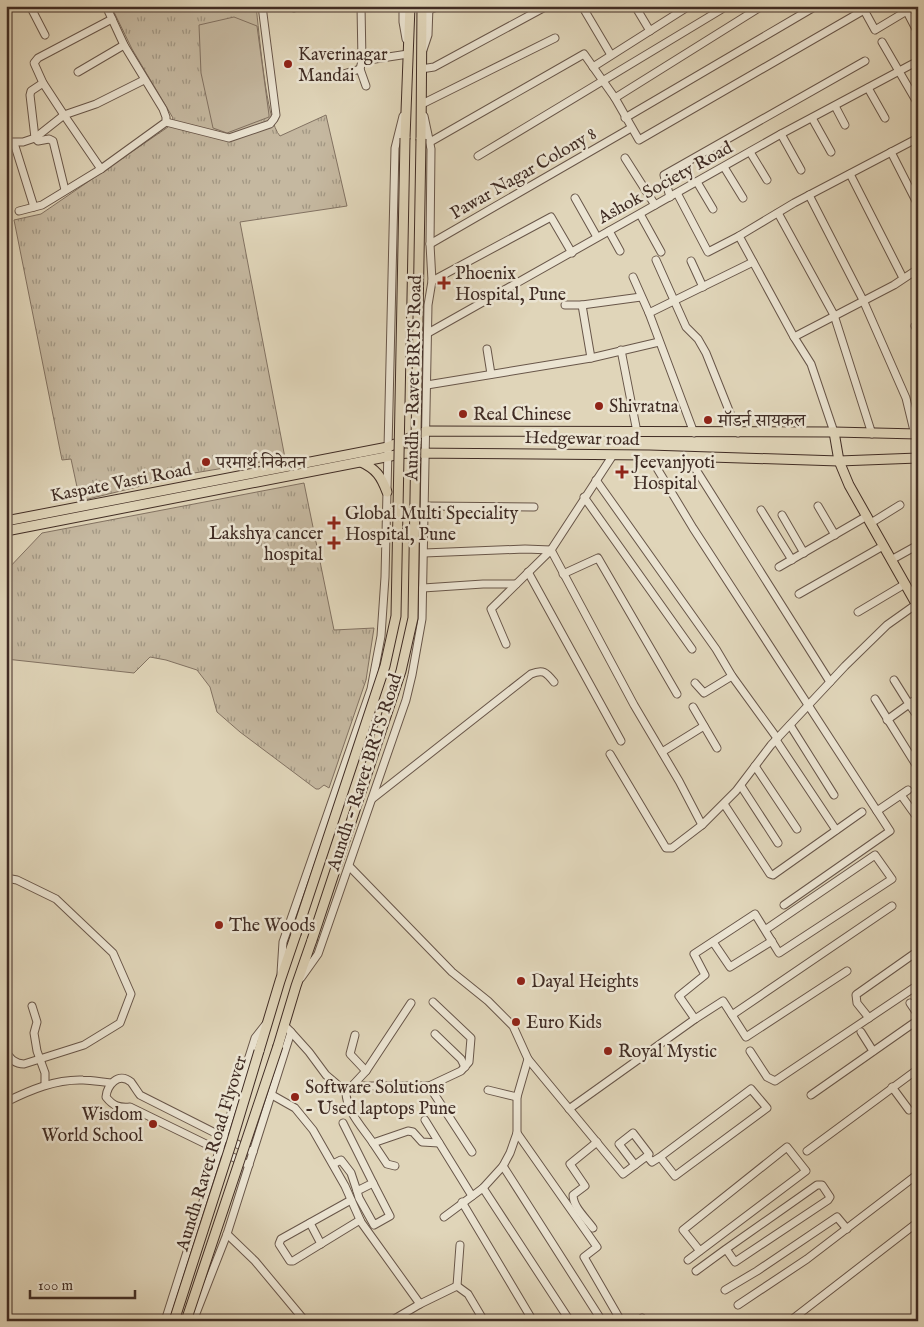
<svg xmlns="http://www.w3.org/2000/svg" width="924" height="1327" font-family="'IM FELL English','Noto Serif Devanagari',serif">
<style>
.grass{fill:url(#grass-tufts);stroke:#827262}
.pitch{fill:#c5b8a0;stroke:#827262}
.lines{fill:none;stroke-linecap:round;stroke-linejoin:round}
.minor-casing{stroke:#685649;stroke-width:9}
.major-casing{stroke:#402c24;stroke-width:11}
.minor{stroke:#ebe4d2;stroke-width:7}
.major{stroke:#e0d5b9;stroke-width:9}
.major-bridge-casing{stroke:#402c24;stroke-width:11;stroke-linecap:butt}
.major-bridge{stroke:#e0d5b9;stroke-width:9}
.poi-dot{fill:#8f2418;stroke:#ebe4d2;stroke-width:2}
.labels{text-anchor:middle;stroke-width:5;stroke-linejoin:round;paint-order:stroke}
.poi-label{font-size:18px;fill:#402c24;stroke:#ebe4d2;text-anchor:start}
.street-label{font-size:18px;fill:#402c24;stroke:#ebe4d2}
</style>
<defs>
<pattern id="grass-tufts" width="24" height="20" patternUnits="userSpaceOnUse" patternTransform="scale(1.25)"><rect width="24" height="20" fill="#c5b8a0"/><path d="M3 7l-1-3M5 7V3M7 7l1-3M15 17l-1-3M17 17v-4M19 17l1-3" fill="none" stroke="#a19682"/></pattern>
</defs>
<rect width="100%" height="100%" fill="#e0d5b9"/>
<filter id="stains"><feTurbulence type="fractalNoise" baseFrequency=".004" numOctaves="4"/><feColorMatrix values="0 0 0 0 .2 0 0 0 0 .09 0 0 0 0 .02 0 0 0 .5 -.17"/></filter>
<radialGradient id="worn" r=".72"><stop offset=".6" stop-color="#630" stop-opacity="0"/><stop offset="1" stop-color="#630" stop-opacity=".3"/></radialGradient>
<!-- grass -->
<g class="grass">
<path d="M117,6H256C259,30 266,122 280,136L326,115L347,206L240,222L285,458L194,473L80,501L71,459L62,460L14,220L41,214L168,127L173,118L132,49L113,10Z"/>
<polygon points="304,483 334,630 374,628 366,680 329,788 324,785 319,789 316,789 240,732 217,712 210,687 197,670 166,660 150,657 134,673 6,659 6,571 42,533"/>
</g>
<!-- pitch -->
<polygon class="pitch" points="234,17 257,26 269,115 269,117 227,133 213,128 201,73 199,25"/>
<g class="lines">
<defs>
<g id="minor">
<polyline points="30,6 45,35"/>
<polyline points="195,6 195,7"/>
<polyline points="293,6 294,8 301,6"/>
<polyline points="361,6 362,61 360,69 366,86"/>
<polyline points="403,6 403,22 406,39"/>
<polyline points="582,6 611,55"/>
<polyline points="635,6 650,31"/>
<polyline points="762,6 615,98 639,140 871,6"/>
<polyline points="429,10 439,6"/>
<polyline points="864,10 875,30 915,6"/>
<polyline points="906,10 918,33"/>
<polyline points="882,42 918,104"/>
<polyline points="423,50 428,35 429,6"/>
<polyline points="362,61 408,54"/>
<polyline points="593,67 689,6"/>
<polyline points="421,69 434,67 547,6"/>
<polyline points="78,72 124,45"/>
<polyline points="337,76 360,69"/>
<polyline points="43,83 31,91 30,95 35,138 38,141 49,139 53,141 65,190"/>
<polyline points="868,88 885,118"/>
<polyline points="422,104 555,38"/>
<polyline points="835,106 845,125"/>
<polyline points="625,118 816,6"/>
<polyline points="812,118 831,152"/>
<polyline points="166,122 229,138 270,124 274,119 276,115 262,6"/>
<polyline points="781,134 801,170"/>
<polyline points="6,142 23,142 35,138 64,115 96,104 144,80"/>
<polyline points="430,142 584,54 615,98"/>
<polyline points="14,143 34,207"/>
<polyline points="750,152 767,180"/>
<polyline points="891,152 918,205"/>
<polyline points="478,156 722,9"/>
<polyline points="625,158 655,205"/>
<polyline points="724,167 743,198"/>
<polyline points="101,169 64,115 43,83 34,63 38,58 112,19"/>
<polyline points="850,174 903,278"/>
<polyline points="697,182 713,209"/>
<polyline points="677,193 708,252 739,236"/>
<polyline points="809,195 863,300 906,398 915,435"/>
<polyline points="670,197 664,175 865,61"/>
<polyline points="575,198 597,237"/>
<polyline points="19,211 42,205 101,169 166,122 166,117 163,109 124,45 106,6"/>
<polyline points="778,213 834,315 872,434"/>
<polyline points="640,214 661,252"/>
<polyline points="609,231 620,251"/>
<polyline points="430,244 631,128"/>
<polyline points="656,260 686,327 698,339 706,353 738,433"/>
<polyline points="691,261 703,287"/>
<polyline points="633,277 649,313 694,433"/>
<polyline points="432,281 551,217 572,253"/>
<polyline points="565,305 582,305 641,297"/>
<polyline points="582,305 591,358"/>
<polyline points="649,313 753,262"/>
<polyline points="915,326 918,332"/>
<polyline points="428,333 781,134 918,61"/>
<polyline points="794,337 739,236 794,203 918,138"/>
<polyline points="487,349 491,374"/>
<polyline points="621,350 637,432"/>
<polyline points="427,385 591,358 659,342"/>
<polyline points="834,432 811,364 794,337 894,285 918,269"/>
<polyline points="649,455 693,528 890,831 784,905"/>
<polyline points="688,457 830,682"/>
<polyline points="596,480 716,649 732,676 777,738"/>
<polyline points="584,497 692,649"/>
<polyline points="425,506 534,507"/>
<polyline points="818,506 835,535"/>
<polyline points="761,510 792,560"/>
<polyline points="782,515 804,553"/>
<polyline points="871,523 900,505"/>
<polyline points="424,553 525,549 551,550 634,705 679,781 702,825 736,791 771,745 845,666 887,625 918,603"/>
<polyline points="891,560 918,545"/>
<polyline points="779,567 867,516"/>
<polyline points="528,572 621,741"/>
<polyline points="563,574 598,558 677,694"/>
<polyline points="423,588 483,584 516,584"/>
<polyline points="799,594 883,546"/>
<polyline points="858,612 905,584"/>
<polyline points="506,644 491,609 551,550 613,455"/>
<polyline points="695,683 704,693 732,676"/>
<polyline points="918,698 909,704 918,717"/>
<polyline points="875,699 918,768"/>
<polyline points="693,707 717,748"/>
<polyline points="887,720 909,704 894,680"/>
<polyline points="790,725 834,795"/>
<polyline points="776,740 836,830"/>
<polyline points="662,752 704,726"/>
<polyline points="610,754 666,848 672,848 702,825"/>
<polyline points="755,766 797,829"/>
<polyline points="741,786 778,843"/>
<polyline points="901,795 916,816"/>
<path d="M372,799L531,674C543,669 546,672 554,682"/>
<polyline points="724,804 770,874 773,875 862,812"/>
<polyline points="877,811 908,790"/>
<polyline points="349,866 452,972 488,1001 513,1026 528,1059 623,1174 647,1156 652,1162 660,1157 751,1089 767,1108 675,1176 660,1157"/>
<path d="M6,878L17,880L56,899L113,953L131,994L120,1023L84,1045L24,1064C15,1064 11,1059 6,1052"/>
<polyline points="713,942 730,967 772,941"/>
<polyline points="281,973 283,942 371,689 381,636 385,577 395,148 403,116"/>
<polyline points="301,978 318,954 406,700 412,675 422,619 428,305 432,281 430,244 431,149 424,116"/>
<polyline points="910,1003 918,1015"/>
<polyline points="32,1006 37,1022 34,1033 37,1051 45,1073 45,1085"/>
<polyline points="732,1015 892,906"/>
<polyline points="869,1018 857,1003 856,995 857,994 918,951"/>
<polyline points="695,1019 679,996 705,975 694,954 755,914 779,953 892,879 875,855 765,930"/>
<polyline points="291,1032 309,1052 326,1075 346,1092 352,1086 429,1086 461,1071 469,1062 471,1038 433,1002"/>
<polyline points="861,1032 873,1051"/>
<polyline points="435,1034 461,1059 465,1067"/>
<polyline points="355,1035 350,1054 366,1071"/>
<polyline points="750,1051 767,1077 775,1081 918,985"/>
<polyline points="352,1086 366,1071 411,1003"/>
<polyline points="429,1086 472,1152"/>
<polyline points="892,1087 909,1110"/>
<polyline points="488,1090 517,1097"/>
<path d="M346,1092C346,1111 363,1128 373,1143L408,1131L413,1132L422,1142L439,1143"/>
<polyline points="272,1095 295,1108 313,1130 345,1186 361,1222 420,1304 457,1286 468,1294 484,1321"/>
<polyline points="811,1095 918,1020"/>
<path d="M6,1102C30,1090 56,1079 83,1080C92,1080 101,1082 111,1083"/>
<polyline points="569,1109 695,1019 723,1001 746,1037 847,971"/>
<polyline points="425,1120 472,1196"/>
<polyline points="517,1133 597,1247 584,1257 621,1321"/>
<polyline points="373,1143 387,1164 395,1166"/>
<polyline points="807,1151 918,1069"/>
<polyline points="333,1164 341,1160 351,1173 357,1191 373,1183 343,1123"/>
<path d="M249,1165L130,1107C119,1108 113,1106 106,1097C107,1086 118,1071 131,1082C134,1086 137,1091 140,1095L253,1152"/>
<polyline points="635,1165 619,1144 633,1133 649,1154 647,1156"/>
<polyline points="503,1166 602,1321"/>
<polyline points="483,1188 570,1321"/>
<polyline points="357,1191 359,1198 374,1225 390,1216 373,1183"/>
<polyline points="351,1200 281,1239 279,1244 290,1261 293,1261 360,1220"/>
<polyline points="462,1202 533,1321"/>
<polyline points="444,1217 483,1188 503,1166 510,1153 517,1133 517,1097 528,1059"/>
<polyline points="310,1223 321,1244"/>
<path d="M593,1228C586,1218 573,1207 573,1195L585,1186L570,1164L597,1142"/>
<polyline points="227,1234 255,1261 305,1321"/>
<polyline points="688,1260 806,1171 787,1147 683,1230 700,1251"/>
<polyline points="696,1271 726,1249 735,1262 828,1200 830,1197 822,1185 817,1185 726,1249"/>
<polyline points="457,1286 460,1245"/>
<polyline points="725,1290 757,1271 837,1217 847,1229"/>
<polyline points="738,1305 807,1259 918,1174"/>
<polyline points="165,1321 255,1038 266,1024"/>
<polyline points="193,1321 227,1234 291,1032 284,1025"/>
<polyline points="391,1321 420,1304"/>
<polyline points="638,1321 642,1318"/>
<polyline points="790,1321 918,1222"/>
</g>
<g id="major">
<polyline points="405,138 410,6"/>
<polyline points="421,139 422,6"/>
<polyline points="834,432 839,461 849,485 918,607"/>
<path d="M361,462C376,469 381,476 387,492"/>
<polyline points="6,521 388,447 426,431 834,432 918,434"/>
<polyline points="6,531 406,453 649,455 839,461 918,458"/>
<polyline points="278,1046 296,986 312,940"/>
<polyline points="259,1051 280,981 296,934"/>
</g>
</defs>
<!-- minor casing -->
<use href="#minor" class="minor-casing"/>
<!-- major casing -->
<use href="#major" class="major-casing"/>
<!-- minor -->
<use href="#minor" class="minor"/>
<!-- major -->
<use href="#major" class="major"/>
<defs>
<g id="major-bridge">
<polyline points="296,934 385,666 396,616 405,138"/>
<polyline points="312,940 401,671 413,618 421,139"/>
<polyline points="174,1321 231,1144 259,1051"/>
<polyline points="186,1321 278,1046"/>
</g>
</defs>
<!-- major-bridge casing -->
<use href="#major-bridge" class="major-bridge-casing"/>
<!-- major-bridge -->
<use href="#major-bridge" class="major-bridge"/>
</g>
<!-- markers -->
<g class="poi-dot">
<circle cx="288" cy="64" r="5"/>
<path d="M441.5 275.5h5v5h5v5h-5v5h-5v-5h-5v-5h5z"/>
<circle cx="599" cy="406" r="5"/>
<circle cx="463" cy="414" r="5"/>
<circle cx="708" cy="420" r="5"/>
<circle cx="206" cy="462" r="5"/>
<path d="M619.5 464.5h5v5h5v5h-5v5h-5v-5h-5v-5h5z"/>
<path d="M331.5 515.5h5v5h5v5h-5v5h-5v-5h-5v-5h5z"/>
<path d="M331.5 535.5h5v5h5v5h-5v5h-5v-5h-5v-5h5z"/>
<circle cx="219" cy="925" r="5"/>
<circle cx="521" cy="981" r="5"/>
<circle cx="516" cy="1022" r="5"/>
<circle cx="608" cy="1051" r="5"/>
<circle cx="295" cy="1097" r="5"/>
<circle cx="153" cy="1124" r="5"/>
</g>
<g class="labels">
<!-- poi labels -->
<g class="poi-label">
<text x="298" y="60">Kaverinagar<tspan x="298" dy="21">Mandai</tspan></text>
<text x="455" y="279">Phoenix<tspan x="455" dy="21">Hospital, Pune</tspan></text>
<text x="609" y="412">Shivratna</text>
<text x="473" y="420">Real Chinese</text>
<text x="718" y="426">मॉडर्न सायकल</text>
<text x="216" y="468">परमार्थ निकेतन</text>
<text x="633" y="468">Jeevanjyoti<tspan x="633" dy="21">Hospital</tspan></text>
<text x="345" y="519">Global Multi Speciality<tspan x="345" dy="21">Hospital, Pune</tspan></text>
<text x="323" y="539" text-anchor="end">Lakshya cancer<tspan x="323" dy="21">hospital</tspan></text>
<text x="229" y="931">The Woods</text>
<text x="531" y="987">Dayal Heights</text>
<text x="526" y="1028">Euro Kids</text>
<text x="618" y="1057">Royal Mystic</text>
<text x="305" y="1093">Software Solutions<tspan x="305" dy="21">- Used laptops Pune</tspan></text>
<text x="143" y="1120" text-anchor="end">Wisdom<tspan x="143" dy="21">World School</tspan></text>
</g>
<!-- street labels -->
<g class="street-label">
<text transform="translate(523 173) rotate(-30)" y="6">Pawar Nagar Colony 8</text>
<text transform="translate(665 182) rotate(-29)" y="6">Ashok Society Road</text>
<text transform="translate(413 378) rotate(-89)" y="6">Aundh - Ravet BRTS Road</text>
<text transform="translate(582 438) rotate(1)" y="6">Hedgewar road</text>
<text transform="translate(121 482) rotate(-11)" y="6">Kaspate Vasti Road</text>
<text transform="translate(364 772) rotate(-72)" y="6">Aundh - Ravet BRTS Road</text>
<text transform="translate(211 1153) rotate(-73)" y="6">Aundh Ravet Road Flyover</text>
</g>
</g>
<!-- margin -->
<rect width="924" height="1327" fill="none" stroke="#e0d5b9" stroke-width="25"/>
<rect x="8" y="8" width="909" height="1312" fill="none" stroke="#402c24" stroke-width="2.5"/>
<rect x="12" y="12" width="899" height="1302" fill="none" stroke="#402c24"/>
<!-- scale -->
<path d="M30 1290v8h105v-8" fill="none" stroke="#402c24" stroke-width="2.5"/>
<text x="38" y="1290" font-size="15" fill="#402c24" stroke="#ebe4d2" stroke-width="4" paint-order="stroke">100 m</text>
<rect width="100%" height="100%" filter="url(#stains)"/>
<rect width="100%" height="100%" fill="url(#worn)"/>
</svg>
